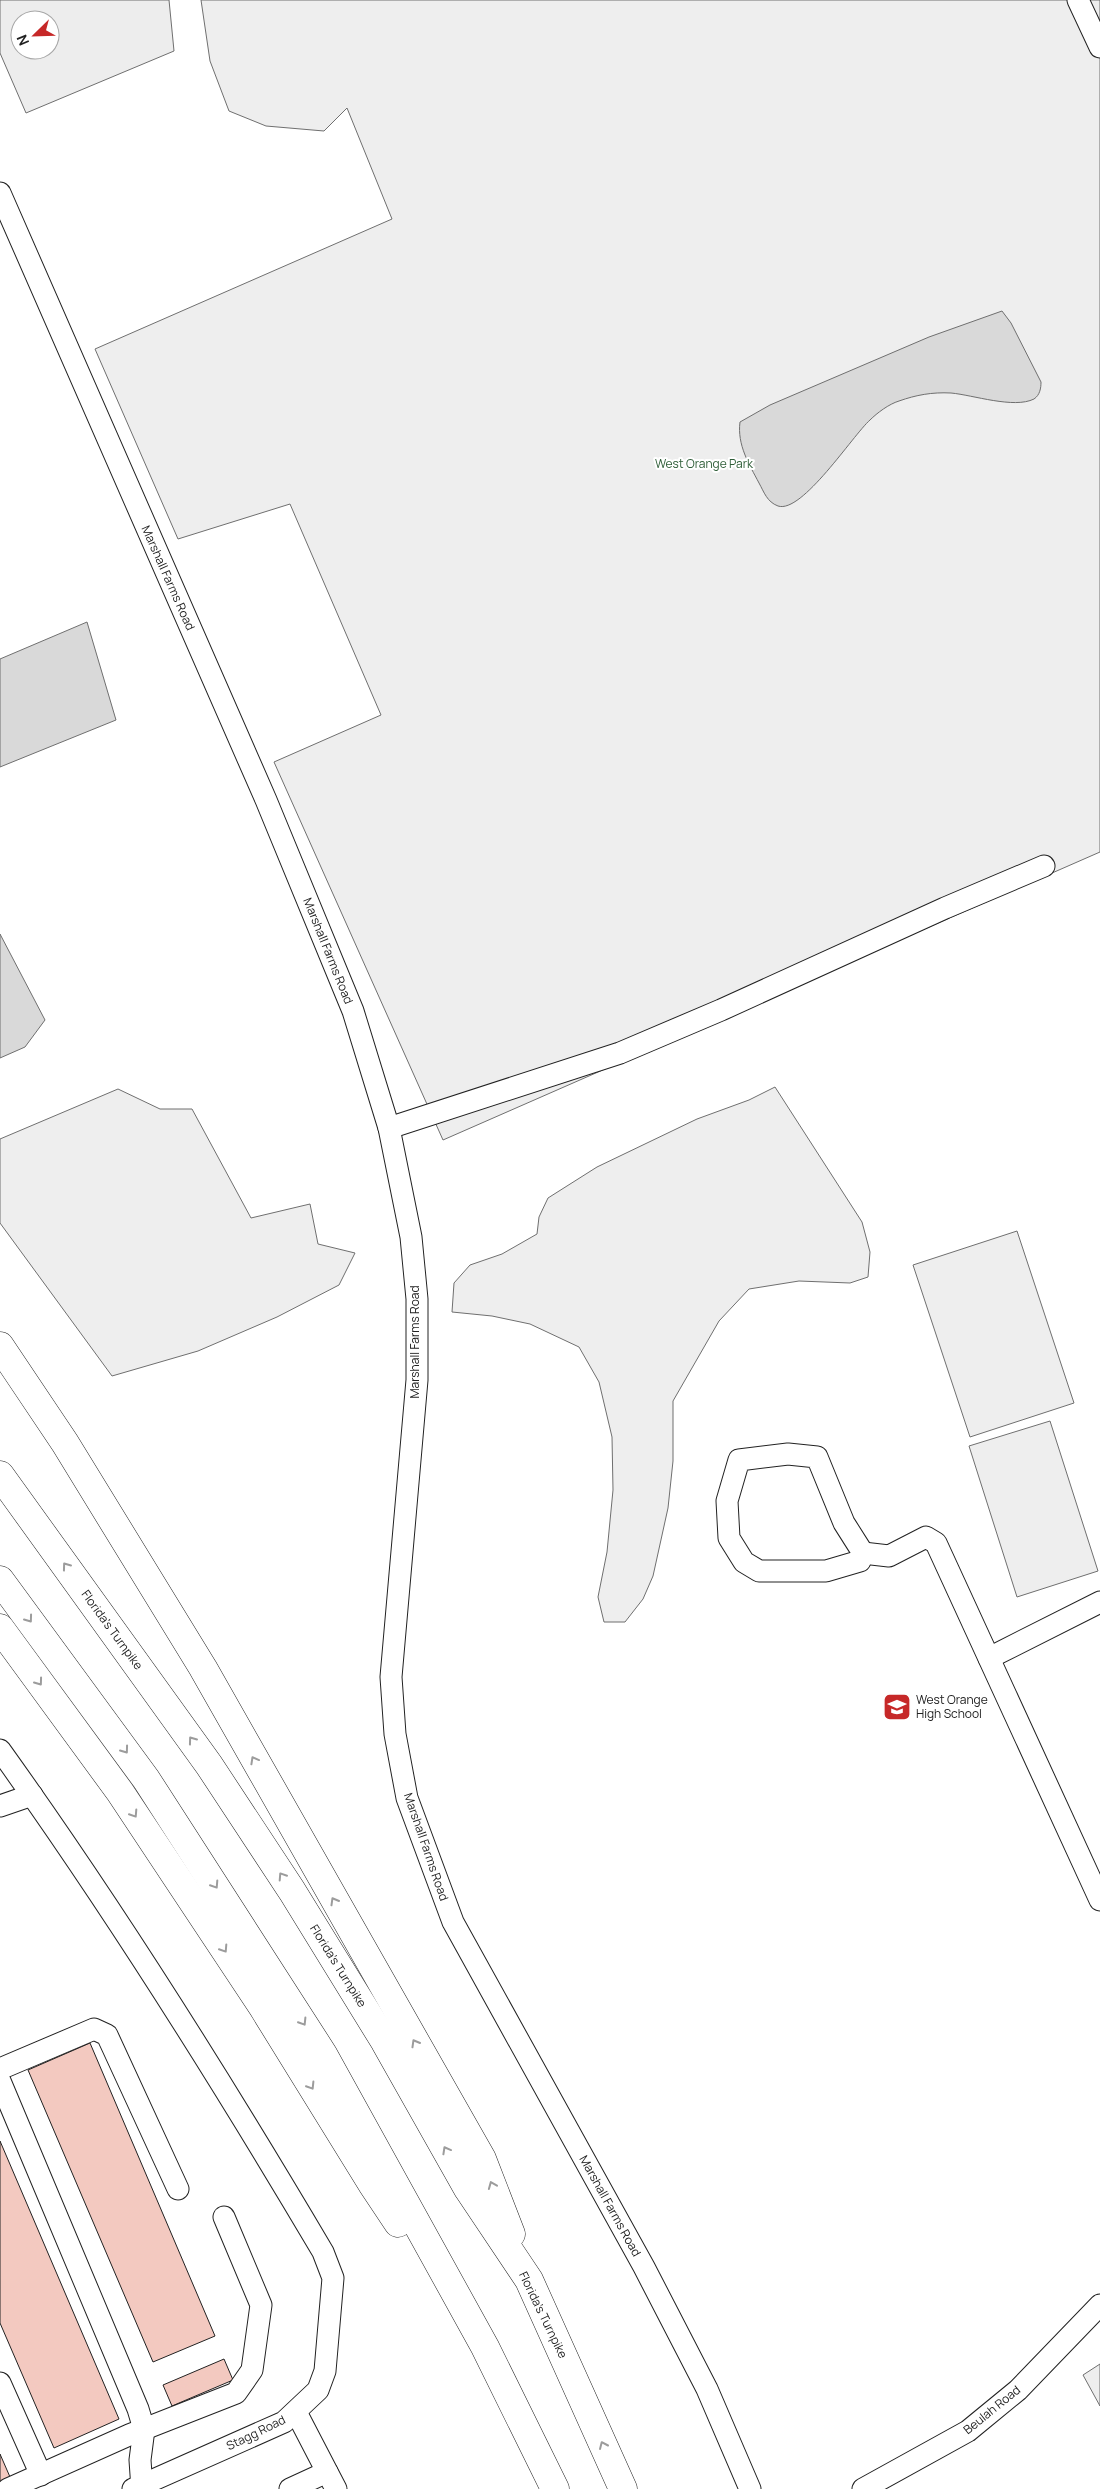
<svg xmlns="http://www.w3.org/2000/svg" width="1100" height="2489" font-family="Manrope,sans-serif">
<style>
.green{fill:#eee;stroke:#6f6f6f}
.parking{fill:#ededed;stroke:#6f6f6f;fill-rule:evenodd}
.water{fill:#d9d9d9;stroke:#6f6f6f}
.building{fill:#f3c9c0;stroke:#222}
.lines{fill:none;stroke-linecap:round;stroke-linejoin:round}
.minor-casing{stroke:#222;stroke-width:23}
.highway-casing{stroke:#222;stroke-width:29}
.minor{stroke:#fff;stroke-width:21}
.highway{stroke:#fff;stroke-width:28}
.oneway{stroke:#9c9c9c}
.labels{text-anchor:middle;stroke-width:4;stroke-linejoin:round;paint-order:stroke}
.park-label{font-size:12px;fill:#2f5e38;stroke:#fff}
.street-label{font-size:12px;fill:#222;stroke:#fff}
.poi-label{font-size:12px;fill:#222;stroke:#fff;text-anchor:start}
</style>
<rect width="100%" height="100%" fill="#fff"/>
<!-- green -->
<g class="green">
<polygon points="201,0 1100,0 1100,852 443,1140 274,762 381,715 290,504 178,539 95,349 392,219 347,108 324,131 266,126 229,111 210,61"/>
<polygon points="775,1087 862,1222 870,1252 868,1277 850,1283 799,1281 749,1289 719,1321 673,1401 673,1461 668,1508 653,1576 643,1599 625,1622 604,1622 598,1597 607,1552 613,1490 612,1437 599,1382 579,1347 530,1324 492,1316 452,1312 454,1283 470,1265 502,1254 537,1234 539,1217 548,1198 597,1167 697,1119 749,1100"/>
<polygon points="118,1089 160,1109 192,1109 251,1218 310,1204 318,1244 355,1253 339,1285 277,1317 198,1351 112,1376 0,1223 0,1139"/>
<polygon points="1017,1231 1074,1403 970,1437 913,1265"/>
<polygon points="1050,1421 1098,1571 1017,1597 969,1446"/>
<polygon points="1100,2364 1100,2406 1083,2375"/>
</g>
<!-- parking -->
<path class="parking" d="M0,0H169L174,51L26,113L0,53ZM20,20H50V50H20Z"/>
<!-- water -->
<g class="water">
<path d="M1002,311L1011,323L1041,382C1041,388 1040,395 1034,399C1014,409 973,395 951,393C932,392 916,395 899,401C889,404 877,413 870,420C853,435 802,514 778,506C767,502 764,492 759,483C749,464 737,445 740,422L770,405L929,337Z"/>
<polygon points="87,622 116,720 0,767 0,659"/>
<polygon points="0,934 45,1020 25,1047 0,1058"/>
</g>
<!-- building -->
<g class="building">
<polygon points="90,2043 215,2336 153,2362 28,2070"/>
<polygon points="0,2141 119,2419 54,2448 0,2323"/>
<polygon points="224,2359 233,2380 172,2406 163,2385"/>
<polygon points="0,2454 10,2477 0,2482"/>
</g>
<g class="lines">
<defs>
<g id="minor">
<polyline points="1078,0 1100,47"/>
<polyline points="0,193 266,800 353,1011 389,1128 411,1237 417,1299 417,1380 391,1677 395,1734 407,1798 453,1922 644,2267 707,2389 750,2489"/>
<polyline points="389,1128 620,1053 721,1010 945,908 1044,866"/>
<polygon points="788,1454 817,1457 844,1523 863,1553 860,1561 826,1571 759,1571 744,1562 729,1538 727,1501 739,1460"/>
<polyline points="863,1553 889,1556 926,1537 936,1543 1100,1900"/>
<polyline points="989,1658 1100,1602"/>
<path d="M0,1750C116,1912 222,2081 323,2252L333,2278L325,2371L318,2390L284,2422L133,2489"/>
<polyline points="0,1806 32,1795"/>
<polyline points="0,2069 94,2029 107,2035 178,2189"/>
<polyline points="0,2081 138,2409 144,2429 140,2460 142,2489"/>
<polyline points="0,2383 41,2475"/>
<polyline points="296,2412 336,2489"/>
<polyline points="8,2489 129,2435 236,2393 252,2370 261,2305 224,2217"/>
<polyline points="290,2489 327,2472"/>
<polyline points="863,2489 968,2431 1018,2390 1100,2305"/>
</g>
<g id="highway">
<polyline points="0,1346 65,1443 203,1668 482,2159 511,2234"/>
<polyline points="0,1475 209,1765 292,1891 385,2042 468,2189 529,2280 623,2489"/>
<polyline points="0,1580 146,1779 323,2054 485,2347 555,2489"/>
<polyline points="0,1628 120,1792 262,2006 372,2184 398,2223"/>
</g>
</defs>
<!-- minor casing -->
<use href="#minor" class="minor-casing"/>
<!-- highway casing -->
<use href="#highway" class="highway-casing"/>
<!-- minor -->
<use href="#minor" class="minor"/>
<!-- highway -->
<use href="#highway" class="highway"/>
</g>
<!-- one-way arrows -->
<defs><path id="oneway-chevron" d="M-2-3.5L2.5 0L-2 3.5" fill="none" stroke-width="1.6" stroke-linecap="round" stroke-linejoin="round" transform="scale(1.25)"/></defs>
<g class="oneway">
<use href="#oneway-chevron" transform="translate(66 1566) rotate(-126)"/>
<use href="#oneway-chevron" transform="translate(29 1619) rotate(54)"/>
<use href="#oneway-chevron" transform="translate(39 1682) rotate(54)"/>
<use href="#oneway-chevron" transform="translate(192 1740) rotate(-126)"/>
<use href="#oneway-chevron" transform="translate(125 1750) rotate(54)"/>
<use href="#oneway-chevron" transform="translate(254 1760) rotate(-119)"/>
<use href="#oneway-chevron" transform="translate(134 1814) rotate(57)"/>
<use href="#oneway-chevron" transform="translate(282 1876) rotate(-123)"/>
<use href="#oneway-chevron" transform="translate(215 1885) rotate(57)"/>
<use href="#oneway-chevron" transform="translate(334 1901) rotate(-120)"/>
<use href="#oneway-chevron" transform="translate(224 1949) rotate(57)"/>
<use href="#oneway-chevron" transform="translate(303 2022) rotate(58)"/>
<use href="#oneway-chevron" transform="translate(415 2043) rotate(-120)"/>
<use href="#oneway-chevron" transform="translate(311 2086) rotate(58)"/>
<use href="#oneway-chevron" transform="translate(446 2150) rotate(-119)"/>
<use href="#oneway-chevron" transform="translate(492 2185) rotate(-112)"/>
<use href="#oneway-chevron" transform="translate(603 2445) rotate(-114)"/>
</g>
<!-- icons -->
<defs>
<symbol id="school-square" viewBox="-11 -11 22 22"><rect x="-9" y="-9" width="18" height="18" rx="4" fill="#c62828" stroke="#fff"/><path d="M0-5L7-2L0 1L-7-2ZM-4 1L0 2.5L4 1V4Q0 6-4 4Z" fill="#fff"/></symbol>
</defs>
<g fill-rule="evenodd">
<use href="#school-square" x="881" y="1691" width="32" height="32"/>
</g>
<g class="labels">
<!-- park labels -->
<g class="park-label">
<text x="704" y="468">West Orange Park</text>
</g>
<!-- street labels -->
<g class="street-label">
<text transform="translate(168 578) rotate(66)" y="4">Marshall Farms Road</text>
<text transform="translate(328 951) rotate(68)" y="4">Marshall Farms Road</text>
<text transform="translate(415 1342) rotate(-90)" y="4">Marshall Farms Road</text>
<text transform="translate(112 1630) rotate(54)" y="4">Florida's Turnpike</text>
<text transform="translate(426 1847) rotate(71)" y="4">Marshall Farms Road</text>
<text transform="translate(338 1966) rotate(58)" y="4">Florida's Turnpike</text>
<text transform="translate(610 2206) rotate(61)" y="4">Marshall Farms Road</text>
<text transform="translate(543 2315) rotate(64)" y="4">Florida's Turnpike</text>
<text transform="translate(992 2410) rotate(-39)" y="4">Beulah Road</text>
<text transform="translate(256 2433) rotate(-26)" y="4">Stagg Road</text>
</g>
<!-- poi labels -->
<g class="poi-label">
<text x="916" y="1704">West Orange<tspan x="916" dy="14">High School</tspan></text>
</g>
</g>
<!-- north arrow -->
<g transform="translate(35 35) rotate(247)"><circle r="24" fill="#ffffff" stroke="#a7a7a7"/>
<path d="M0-4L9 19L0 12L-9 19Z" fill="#c62828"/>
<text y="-8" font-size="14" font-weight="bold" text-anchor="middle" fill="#222222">N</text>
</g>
</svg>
